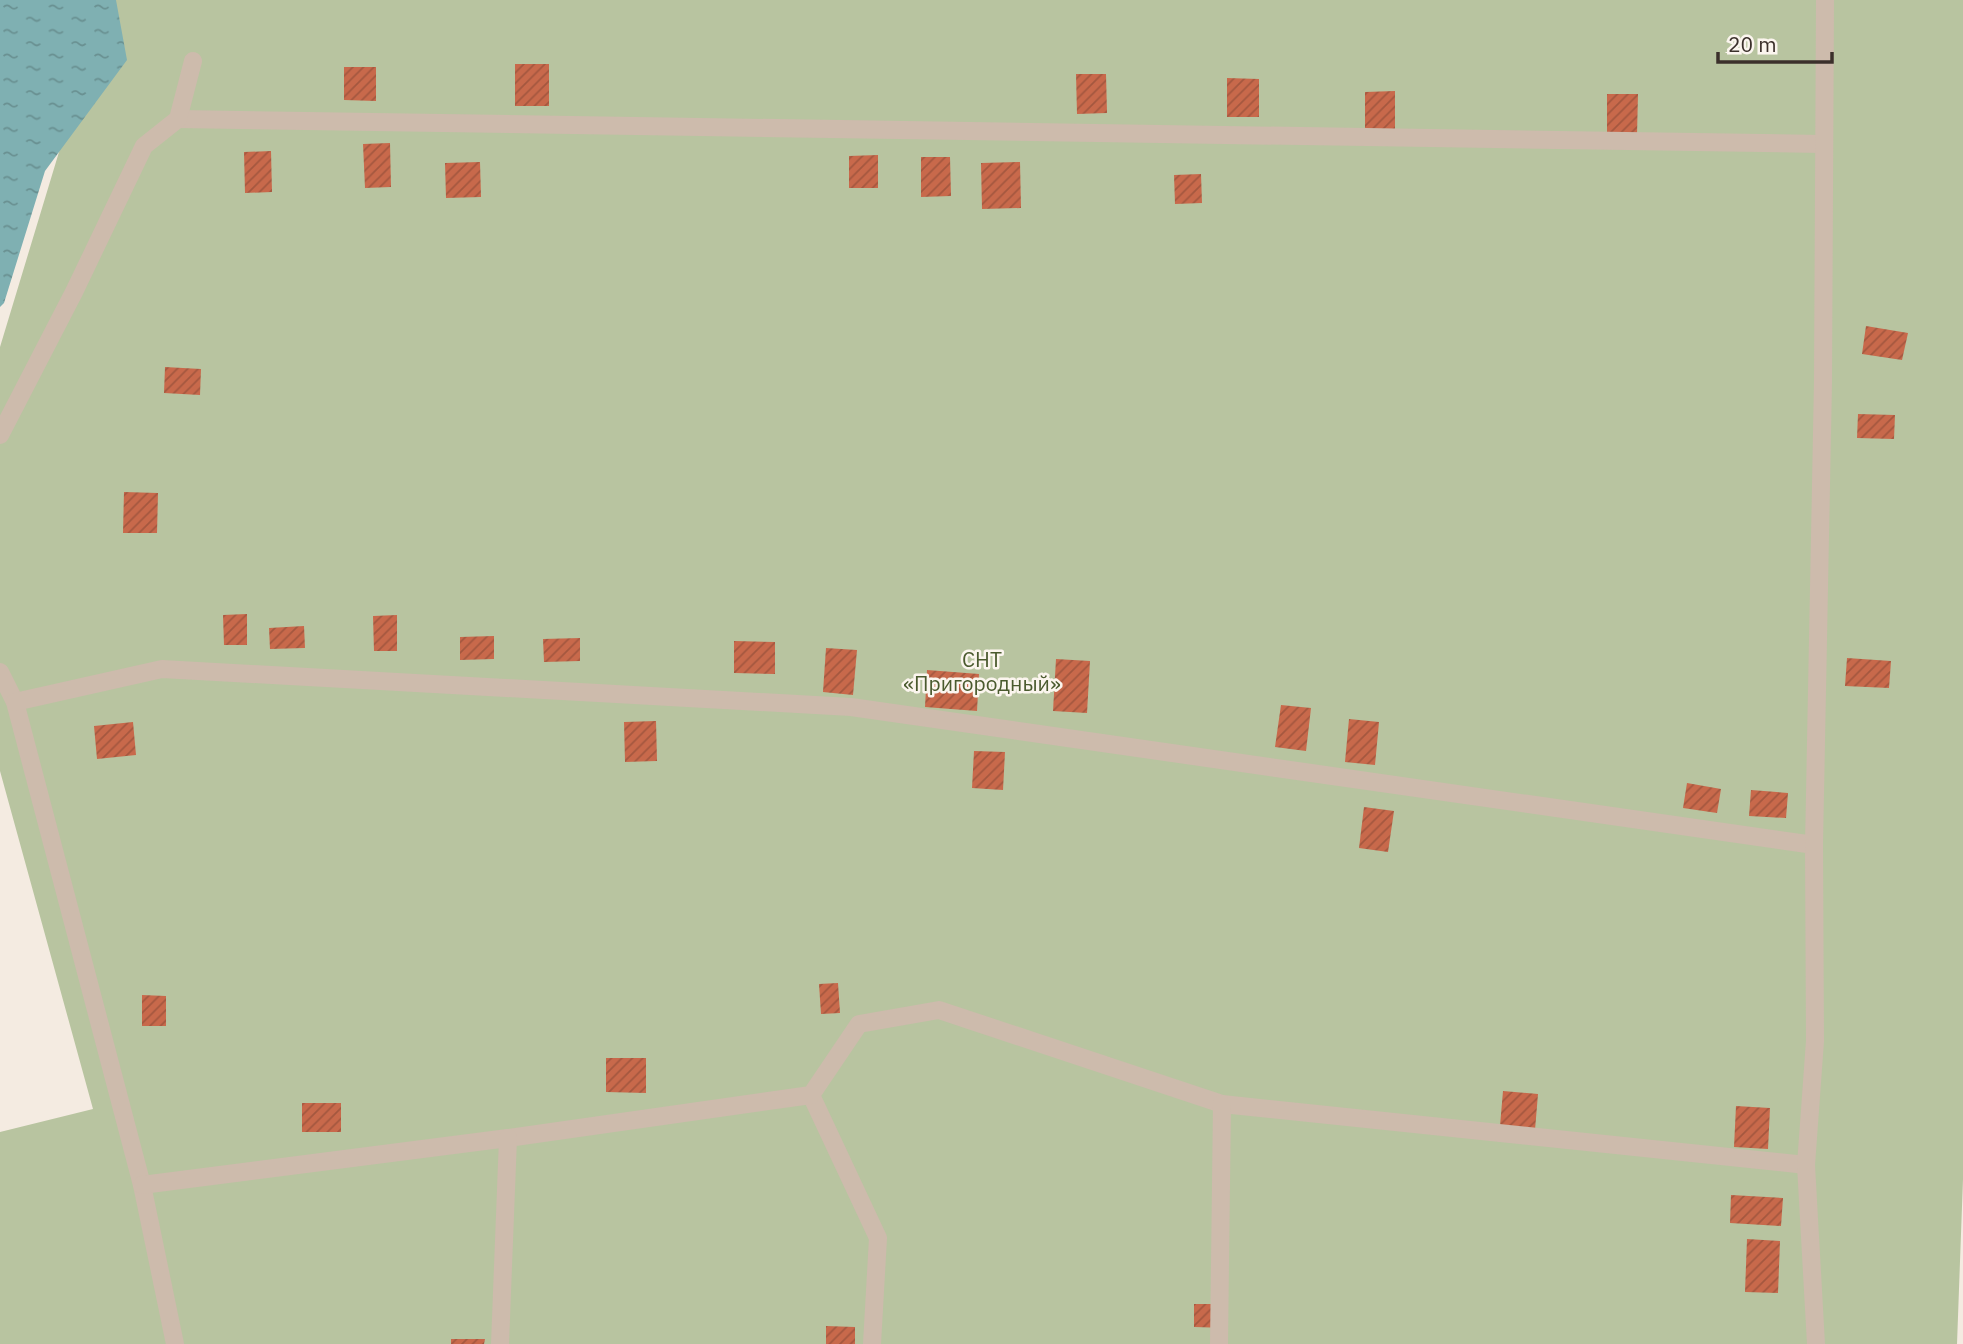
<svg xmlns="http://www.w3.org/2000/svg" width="1963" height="1344" font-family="'IBM Plex Sans',sans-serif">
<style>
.garden{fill:#b8c4a0}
.water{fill:url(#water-ripples)}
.building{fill:url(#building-hatch)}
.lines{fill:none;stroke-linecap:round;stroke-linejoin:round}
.minor{stroke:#cdbbac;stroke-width:18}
.labels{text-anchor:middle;stroke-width:5;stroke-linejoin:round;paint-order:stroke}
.park-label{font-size:21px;fill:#4a5a2e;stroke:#fbf5ee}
</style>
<defs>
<pattern id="water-ripples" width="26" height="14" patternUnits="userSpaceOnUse" patternTransform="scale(1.75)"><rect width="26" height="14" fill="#7fb0b2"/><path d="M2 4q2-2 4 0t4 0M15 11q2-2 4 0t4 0" fill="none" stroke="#699091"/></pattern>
<pattern id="building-hatch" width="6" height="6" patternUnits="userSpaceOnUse" patternTransform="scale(1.75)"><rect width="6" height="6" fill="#c8694b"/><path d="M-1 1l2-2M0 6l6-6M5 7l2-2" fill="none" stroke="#a4573f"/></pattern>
</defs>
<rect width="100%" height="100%" fill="#f4ebe1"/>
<!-- garden -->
<polygon class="garden" points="105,0 1963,0 1963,1179 1957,1344 0,1344 0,1132 93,1109 0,771 0,347"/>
<!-- water -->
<polygon class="water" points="0,0 116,0 127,60 45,171 4,303 0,307"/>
<!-- building -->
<g class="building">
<rect x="515" y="64" width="34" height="42"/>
<polygon points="344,67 376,67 376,101 344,100"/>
<polygon points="1076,74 1106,74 1107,113 1077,114"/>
<polygon points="1227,78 1259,79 1259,117 1227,117"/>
<polygon points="1395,91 1395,129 1365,130 1365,92"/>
<polygon points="1607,94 1638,94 1637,135 1607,134"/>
<polygon points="390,143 391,187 365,188 363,144"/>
<polygon points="271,151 272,192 245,193 244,152"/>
<polygon points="878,155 878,188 849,188 849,156"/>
<polygon points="921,157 950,157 951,196 921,197"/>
<polygon points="480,162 481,197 446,198 445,163"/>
<polygon points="1020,162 1021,208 982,209 981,163"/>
<polygon points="1201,174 1202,203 1175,204 1174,175"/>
<polygon points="1866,326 1908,333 1902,360 1862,354"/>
<polygon points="165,367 201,369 200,395 164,393"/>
<polygon points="1858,414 1895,415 1894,439 1857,438"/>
<polygon points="124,492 158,493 157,533 123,533"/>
<polygon points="247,614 247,645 224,645 223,615"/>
<polygon points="397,615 397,651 374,651 373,616"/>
<polygon points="304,626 305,648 270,649 269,628"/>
<polygon points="494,636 494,659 460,660 460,637"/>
<polygon points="580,638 580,661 544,662 543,639"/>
<polygon points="734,641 775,642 775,674 734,673"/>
<polygon points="826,648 857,650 853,695 823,692"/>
<polygon points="1847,658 1891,661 1889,688 1845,686"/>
<polygon points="1056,659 1090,661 1087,713 1053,711"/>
<polygon points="927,670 979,674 977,711 925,707"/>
<polygon points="1281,705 1311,708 1306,751 1275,747"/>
<polygon points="1349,719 1379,722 1375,765 1345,762"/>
<polygon points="656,721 657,761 625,762 624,722"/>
<polygon points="133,722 136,755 97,759 94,726"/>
<polygon points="974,751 1005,752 1003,790 972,788"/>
<polygon points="1687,783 1721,789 1717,813 1683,808"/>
<polygon points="1751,790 1788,793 1786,818 1749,816"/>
<polygon points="1364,807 1394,811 1388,852 1359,848"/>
<polygon points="838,983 840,1013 821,1014 819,984"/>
<polygon points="142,995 166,996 166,1026 142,1026"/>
<polygon points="606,1058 646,1058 646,1093 606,1092"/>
<polygon points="1503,1091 1538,1094 1535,1130 1500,1126"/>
<rect x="302" y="1103" width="39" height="29"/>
<polygon points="1736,1106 1770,1108 1768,1149 1734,1147"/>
<polygon points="1731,1195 1783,1198 1781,1226 1730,1223"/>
<polygon points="1747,1239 1780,1241 1778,1293 1745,1292"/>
<polygon points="1194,1304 1228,1304 1227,1328 1194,1327"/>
<polygon points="826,1326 855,1327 855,1344 826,1344"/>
<polygon points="451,1339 485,1339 484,1344 451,1344"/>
</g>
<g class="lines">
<!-- minor -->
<g class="minor">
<polyline points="178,119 1823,144"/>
<polyline points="0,435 74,292 144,146 178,119 193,61"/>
<polyline points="0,672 15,702 142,1185 175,1344"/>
<polyline points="15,702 162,669 851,707 1814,845"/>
<polyline points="811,1095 878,1238 872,1344"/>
<polyline points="142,1185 508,1138 811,1095 859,1024 939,1010 1222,1104 1806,1165"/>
<polyline points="500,1344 508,1138"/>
<polyline points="1219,1344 1222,1104"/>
<polyline points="1816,1344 1806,1165 1815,1041 1814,845 1823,382 1825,0"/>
</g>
</g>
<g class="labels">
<!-- park labels -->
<g class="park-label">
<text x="982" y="667">СНТ<tspan x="982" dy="24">«Пригородный»</tspan></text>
</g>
</g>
<!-- scale -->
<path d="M1718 52v10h114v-10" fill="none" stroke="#3b302b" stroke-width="3.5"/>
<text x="1728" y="52" font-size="21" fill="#3b302b" stroke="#fbf5ee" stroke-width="5" paint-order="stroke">20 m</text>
</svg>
